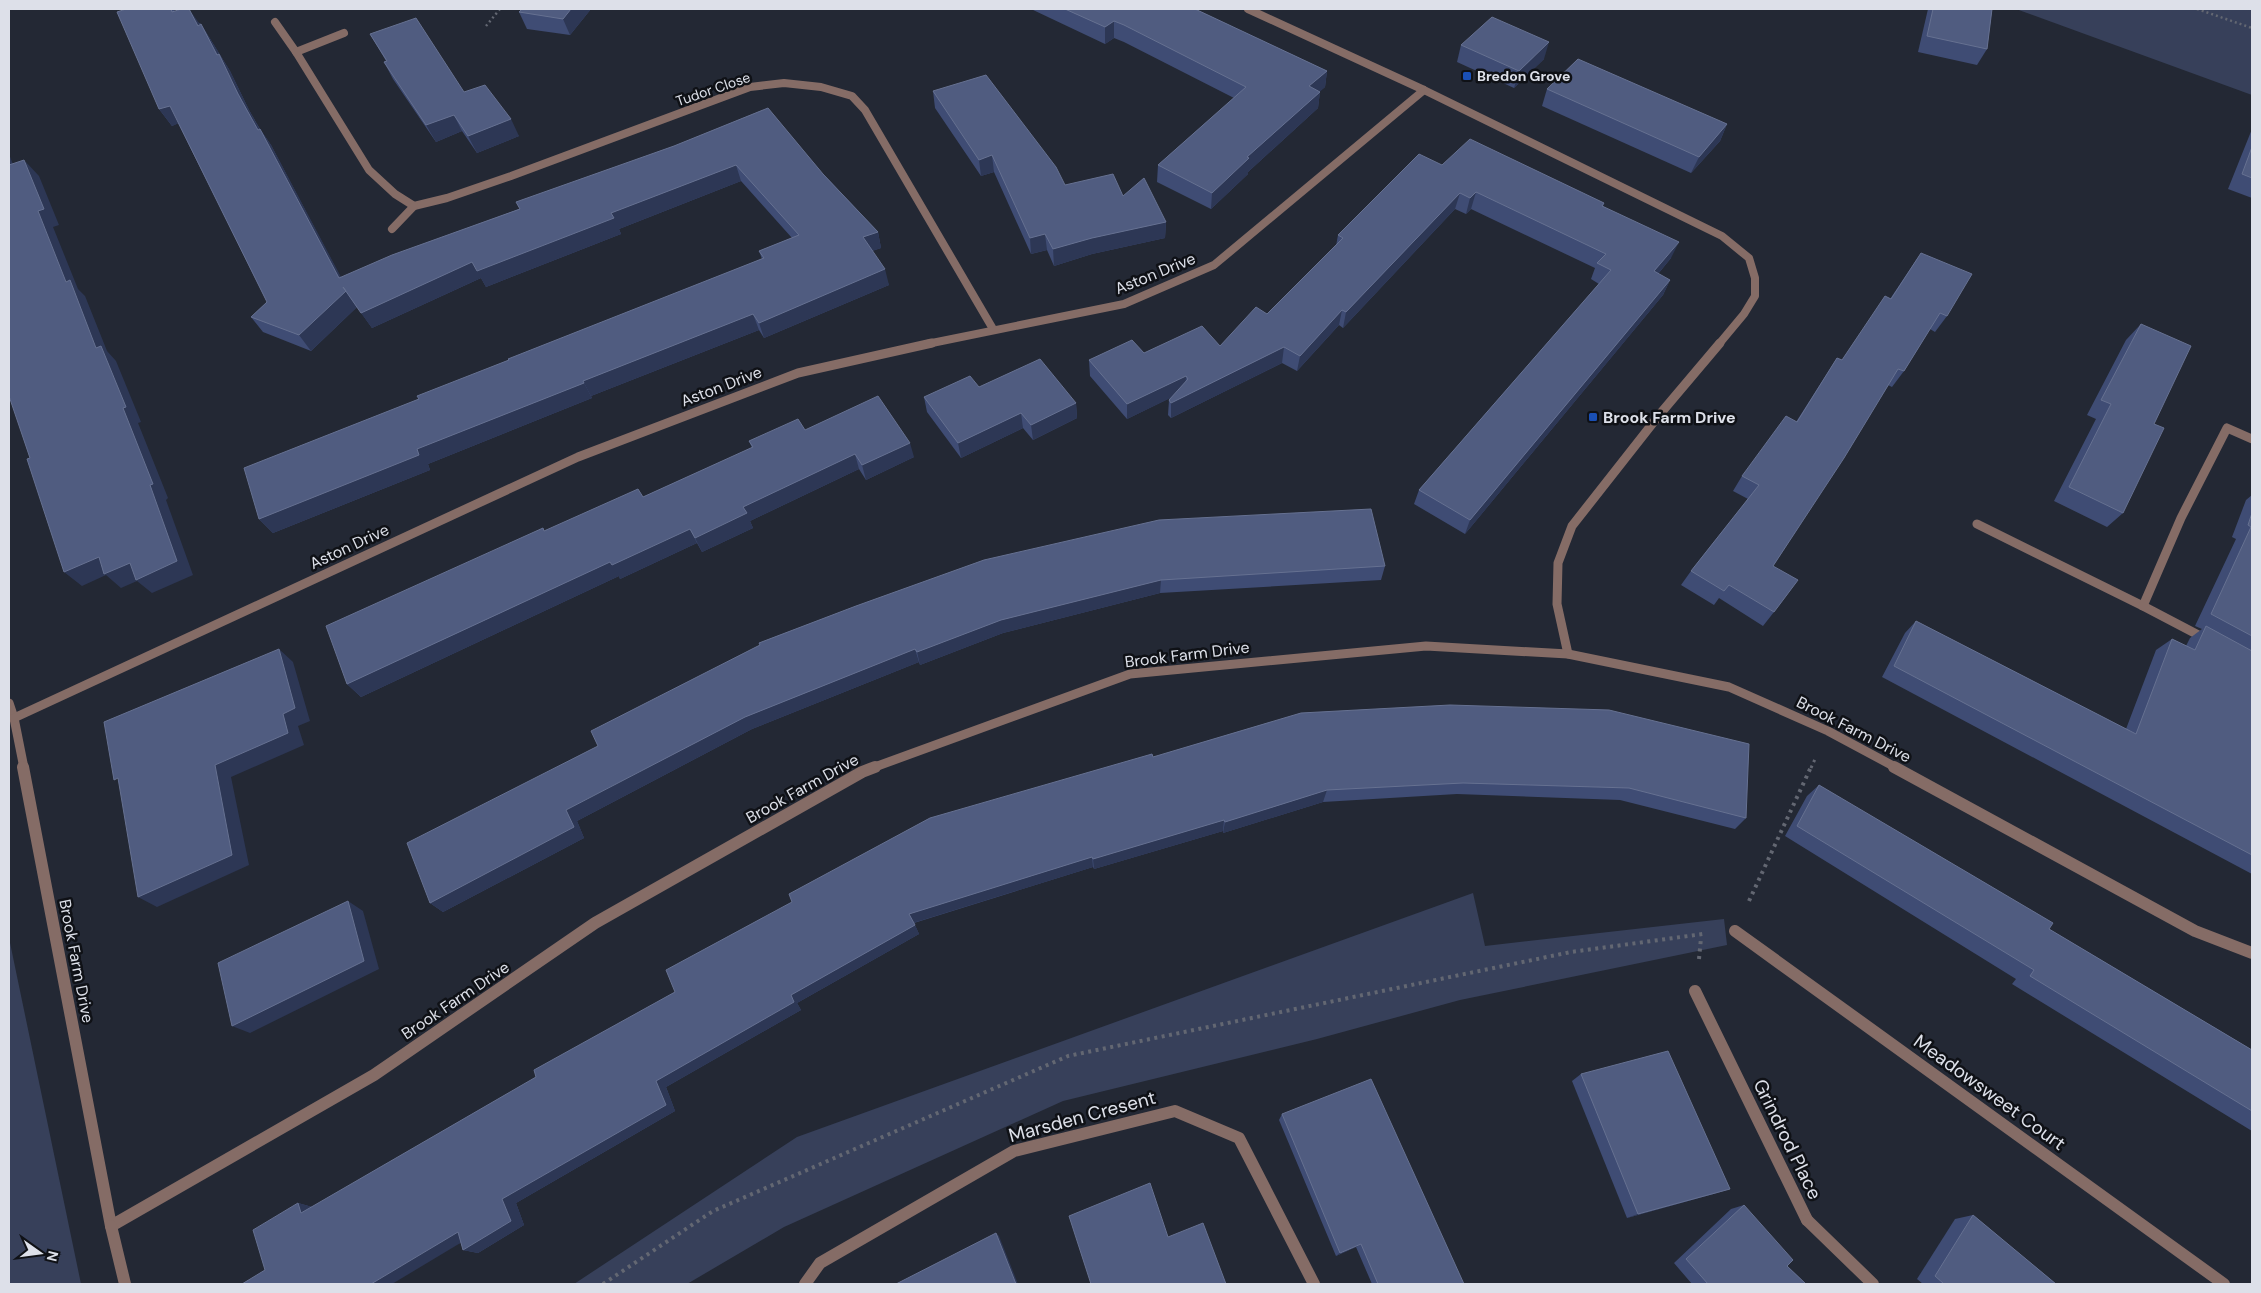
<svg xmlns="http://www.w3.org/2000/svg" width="2261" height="1293" font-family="'DM Sans',sans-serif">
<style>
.green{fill:#37405a}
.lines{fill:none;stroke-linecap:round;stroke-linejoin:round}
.path-far2{stroke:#636772;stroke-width:2.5;stroke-dasharray:2 3;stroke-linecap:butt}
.path-far1{stroke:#636772;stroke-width:3;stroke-dasharray:2.5 4;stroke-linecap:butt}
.path{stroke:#636772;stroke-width:4;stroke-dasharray:3 4.5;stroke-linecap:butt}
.service{stroke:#856c66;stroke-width:12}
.minor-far2{stroke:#856c66;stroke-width:8}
.minor-far1{stroke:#856c66;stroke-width:9}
.minor{stroke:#856c66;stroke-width:12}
.wall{fill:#3f4c74}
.shaded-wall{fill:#2d3755}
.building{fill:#505c80;stroke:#667191}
.transit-dot{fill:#1a4fb4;stroke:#0f1116;stroke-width:2}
.labels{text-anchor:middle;stroke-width:5;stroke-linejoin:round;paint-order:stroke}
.far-poi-label{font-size:14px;font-weight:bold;fill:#dde0e9;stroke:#0f1116;text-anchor:start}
.far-street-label{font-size:14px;fill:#dde0e9;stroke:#0f1116}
.street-label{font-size:16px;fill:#dde0e9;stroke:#0f1116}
.poi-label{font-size:16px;font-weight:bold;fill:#dde0e9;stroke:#0f1116;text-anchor:start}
.near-street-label{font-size:19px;fill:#dde0e9;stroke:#0f1116}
</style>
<rect width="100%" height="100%" fill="#232834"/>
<!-- green -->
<g class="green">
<polygon points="2016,9 2252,9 2252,95"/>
<polygon points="1473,893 1485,946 1724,919 1727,945 1460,1000 1317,1039 1063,1101 784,1227 687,1284 574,1284 797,1137"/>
<polygon points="9,938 81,1284 9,1284"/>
</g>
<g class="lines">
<!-- path-far2 -->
<g class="path-far2">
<polyline points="2197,9 2252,28"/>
<polyline points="486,26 500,9"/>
</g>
<!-- path-far1 -->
<polyline class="path-far1" points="1811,768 1815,759"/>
<!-- path -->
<g class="path">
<polyline points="1749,901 1811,767"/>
<polyline points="1699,959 1701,938"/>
<polyline points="603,1284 713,1211 1068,1056 1571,952 1703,934"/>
</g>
<!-- service -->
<polyline class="service" points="1695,991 1807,1220"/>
<!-- minor-far2 -->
<g class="minor-far2">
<polyline points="1248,9 1424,90 1722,236 1749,258 1755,278 1755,296 1744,314 1719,344"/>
<polyline points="275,22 296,52 369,170 395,194 414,206 447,198 511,176 750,87 784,83 821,87 852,96 865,110 993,329"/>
<polyline points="296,52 344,33"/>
<polyline points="392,229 414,206"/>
<polyline points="927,344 1124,304 1214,265 1424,90"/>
</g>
<!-- minor-far1 -->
<g class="minor-far1">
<polyline points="1977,524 2143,606"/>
<polyline points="2206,639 2143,606 2181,518 2227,428 2252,439"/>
<polyline points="1568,654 1557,604 1558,563 1572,526 1660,414 1720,343"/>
<polyline points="9,703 14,718 24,768"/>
<polyline points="14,718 578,457 798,373 932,343"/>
<polyline points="872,768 1130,674 1426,646 1568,654 1729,687 1828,731 1897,768"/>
</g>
<!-- minor -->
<g class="minor">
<polyline points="23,767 111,1226 374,1075 595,923 862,772 875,767"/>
<polyline points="1894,767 2195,931 2252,953"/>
<polyline points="1735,931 2224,1284"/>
<polyline points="1807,1220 1873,1284"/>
<polyline points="111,1226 125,1284"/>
<polyline points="805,1284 820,1263 1014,1151 1175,1111 1239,1138 1314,1284"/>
</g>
</g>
<!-- wall -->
<g class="wall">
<polygon points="126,9 173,9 175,11 201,24 230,71 249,110 260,129 271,145 341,278 519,209 674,146 823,174 878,232 881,248 872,251 889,285 764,338 759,330 591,396 592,398 428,464 430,470 273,533 259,519 419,399 509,360 762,259 759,251 792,238 741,181 619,229 621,234 486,287 481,278 372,328 357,307 311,351 263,332 251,317 267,302 178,123 172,126 159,109"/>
<polygon points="522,9 591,9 570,35 527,29 519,12"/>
<polygon points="1031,9 1195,9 1327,71 1325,87 1320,91 1318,108 1248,172 1248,174 1211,209 1157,182 1158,165 1234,98 1124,42 1114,38 1105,44"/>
<polygon points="1928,9 1992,9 1987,49 1977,65 1918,52"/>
<polygon points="370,34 464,92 519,136 477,153 462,131 436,142 393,79 384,62 386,61"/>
<polygon points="1461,45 1544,59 1514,88 1457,62"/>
<polygon points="1547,89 1727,124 1720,141 1691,173 1542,106"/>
<polygon points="933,91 1065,185 1123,196 1166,222 1165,238 1092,254 1054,266 1047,250 1031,254 994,172 981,176 935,108"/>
<polygon points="2252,129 2252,198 2228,189"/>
<polygon points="1442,165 1604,203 1603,206 1671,258 1658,274 1670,280 1663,295 1465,534 1414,504 1419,490 1599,284 1591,279 1595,268 1471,209 1466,214 1455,209 1343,328 1339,325 1297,371 1282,363 1171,418 1168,415 1169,400 1170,398 1127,419 1090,376 1089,360 1144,353 1220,346 1267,314 1336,246 1338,235"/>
<polygon points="1921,253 1947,316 1935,332 1930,329 1904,371 1892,387 1888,385 1773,566 1774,612 1763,626 1719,598 1714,605 1681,585 1691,571 1748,499 1733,491 1742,476 1796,422 1837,358 1842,360 1890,299"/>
<polygon points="2141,324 2154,424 2123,513 2107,527 2054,501 2096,419 2087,415 2126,340"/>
<polygon points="979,387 1076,403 1077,418 1033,440 1023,428 961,458 927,412 924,397"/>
<polygon points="805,430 914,457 866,480 859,469 750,521 753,528 702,552 697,543 620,579 619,576 361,697 347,684 545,531 643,497 752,448 749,441"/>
<polygon points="2252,495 2252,874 1882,677 1905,633 1916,621 2126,729 2156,650 2172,639 2186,646 2190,638 2202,629 2195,626 2236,539 2232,537 2246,500"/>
<polygon points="984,560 1385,566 1381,580 1160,593 1003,633 920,665 919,662 752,729 577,821 584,838 443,912 430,903"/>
<polygon points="1450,705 1746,818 1735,829 1620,800 1457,794 1323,802 1223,833 1223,831 1094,869 1093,867 914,923 919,934 797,1003 801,1010 666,1087 675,1111 516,1203 524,1225 478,1253 463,1250 461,1243 265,1270 298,1203 312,1207 1153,757"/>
<polygon points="1819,785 2049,929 2252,1050 2252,1131 2012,984 2016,979 1785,836 1807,796"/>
<polygon points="1581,1074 1730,1189 1717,1193 1627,1218 1572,1081"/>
<polygon points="1282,1114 1464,1284 1372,1284 1356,1247 1336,1256 1279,1120"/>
<polygon points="1744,1205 1787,1266 1806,1284 1692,1284 1674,1263 1731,1209"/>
<polygon points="1973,1215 2056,1284 1923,1284 1917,1279 1955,1219"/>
</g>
<!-- shaded-wall -->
<g class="shaded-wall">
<polygon points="189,9 199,23 209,42 198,26"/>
<polygon points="571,9 591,9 570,35 563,19"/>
<polygon points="1114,21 1114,38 1105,44 1105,27"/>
<polygon points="201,24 230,71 249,110 269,146 258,130"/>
<polygon points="1549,42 1544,59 1514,88 1519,71"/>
<polygon points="1327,71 1325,87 1307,103 1309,86"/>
<polygon points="1320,92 1318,108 1248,172 1248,174 1211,209 1212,193 1247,157"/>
<polygon points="170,106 182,122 172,126 159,109"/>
<polygon points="454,115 462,131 436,142 426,125"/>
<polygon points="511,119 519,136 477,153 468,136"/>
<polygon points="1727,124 1720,141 1691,173 1699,157"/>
<polygon points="260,129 271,145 350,294 339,278"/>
<polygon points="9,154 20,183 9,171"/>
<polygon points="992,155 994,172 981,176 979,160"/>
<polygon points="24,160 39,176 59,225 53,227 78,289 85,296 107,351 116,361 141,422 138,423 168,498 166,500 193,575 152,593 137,581 121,588 106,575 82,586 64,572 96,348 66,282 38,211"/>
<polygon points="736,165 741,181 619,229 621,234 486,287 481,278 372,328 361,313 472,262 611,213"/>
<polygon points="1476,192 1471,209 1466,214 1470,198"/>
<polygon points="1460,193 1455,209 1343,328 1346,312"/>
<polygon points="1166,222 1165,238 1092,254 1054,266 1053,249 1092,238"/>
<polygon points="878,232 881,248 866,253 863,237"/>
<polygon points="1045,234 1047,250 1031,254 1030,238"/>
<polygon points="1679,242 1671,258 1647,287 1654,271"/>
<polygon points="885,269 889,285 764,338 759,323"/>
<polygon points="1670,280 1663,295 1465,534 1470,520"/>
<polygon points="343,287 357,307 311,351 299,335"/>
<polygon points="1342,310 1339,325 1297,371 1300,356"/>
<polygon points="753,314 759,330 591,396 583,381"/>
<polygon points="1284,347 1282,363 1171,418 1171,403"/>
<polygon points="1186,376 1185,391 1127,419 1127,404"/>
<polygon points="584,383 592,398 428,464 430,470 273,533 259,519 417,449"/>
<polygon points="1076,403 1077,418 1033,440 1031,425"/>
<polygon points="1021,413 1023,428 961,458 958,443"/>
<polygon points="910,443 914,457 866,480 862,465"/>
<polygon points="855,454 859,469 750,521 753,528 702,552 695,538 743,507"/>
<polygon points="690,529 697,543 620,579 619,576 361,697 347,684 610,562"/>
<polygon points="1161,580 1160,593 1003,633 920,665 917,652 1001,620"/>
<polygon points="279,649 293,662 310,721 298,726 304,745 231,777 249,865 157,907 138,897 215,765 283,714"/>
<polygon points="915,649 919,662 752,729 577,821 584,838 443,912 430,903 566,810 745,717"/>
<polygon points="1327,790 1323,802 1223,833 1225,822"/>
<polygon points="1224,820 1223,831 1094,869 1093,859"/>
<polygon points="1092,857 1093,867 913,923 909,914"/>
<polygon points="348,901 363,911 379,969 250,1033 232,1026"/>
<polygon points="915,925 919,934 797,1003 801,1010 666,1087 675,1111 516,1203 524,1225 478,1253 463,1250 502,1199 656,1081 791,995"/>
<polygon points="1730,1189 1717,1193 1627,1218 1638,1214"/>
<polygon points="298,1203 316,1208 301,1213"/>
<polygon points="458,1232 472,1236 392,1284 371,1284"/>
<polygon points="996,1233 999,1236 1018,1284 1016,1284"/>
<polygon points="1361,1244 1356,1247 1336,1256 1340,1253"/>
</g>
<!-- building -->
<g class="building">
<polygon points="126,9 171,9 172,12 181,9 189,9 198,26 201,24 217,55 219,54 238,94 258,130 260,129 339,278 392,255 520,209 516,202 674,146 768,108 823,174 878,232 863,237 885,269 759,323 753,314 583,381 584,383 417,449 419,455 259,519 244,468 419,399 417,396 509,360 508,359 764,258 759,251 799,235 736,165 611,213 614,218 477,271 472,262 361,313 343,287 346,291 299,335 251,317 267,302 170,106 159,109 117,12"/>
<polygon points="522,9 571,9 563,19 519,12"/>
<polygon points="1065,9 1195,9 1327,71 1309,86 1320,92 1247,157 1249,158 1212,193 1158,165 1246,87 1124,25 1114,21 1105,27"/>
<polygon points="1933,9 1992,9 1987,49 1927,36"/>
<polygon points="1492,17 1549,42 1519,71 1461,45"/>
<polygon points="416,18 464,92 485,85 511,119 468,136 454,115 426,125 384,62 387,61 370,34"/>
<polygon points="1578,59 1727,124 1699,157 1547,89"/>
<polygon points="986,75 1056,167 1065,185 1113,174 1123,196 1144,178 1166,222 1092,238 1053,249 1045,234 1030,238 992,155 979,160 933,91"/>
<polygon points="1470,139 1604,203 1602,206 1679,242 1654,271 1670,280 1470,520 1419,490 1611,270 1597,263 1606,254 1476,192 1470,198 1460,193 1346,312 1342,310 1300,356 1284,347 1171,403 1169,400 1188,379 1186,376 1127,404 1089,360 1132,340 1144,353 1202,326 1220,346 1256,307 1267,314 1343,238 1338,235 1419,154 1442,165"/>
<polygon points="2252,147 2252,178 2242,174"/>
<polygon points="24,160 44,209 38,211 66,282 70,280 96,348 101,346 126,407 123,408 153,484 150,485 177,561 136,580 130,563 104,574 99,557 64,572 27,459 30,458 9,396 9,165"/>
<polygon points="1921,253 1972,274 1947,316 1940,313 1904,371 1898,369 1844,458 1773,566 1798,580 1774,612 1729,585 1724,591 1691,571 1759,485 1742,476 1786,416 1797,422 1837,358 1842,360 1885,296 1891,299"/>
<polygon points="2141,324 2191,346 2154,424 2164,428 2123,513 2069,487 2111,404 2101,400"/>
<polygon points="1040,359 1076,403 1031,425 1021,413 958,443 924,397 970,376 979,387"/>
<polygon points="878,396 910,443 862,465 855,454 743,507 747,513 695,538 690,529 612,565 610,562 347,684 326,626 543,528 544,531 638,489 643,497 753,447 749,441 798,419 805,430"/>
<polygon points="1371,509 1385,566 1161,580 1001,620 917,652 915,649 745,717 566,810 574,827 430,903 407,843 598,746 591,731 760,645 759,643 856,606 984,560 1159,520"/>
<polygon points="2252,513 2252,636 2211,614 2251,527 2248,525"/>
<polygon points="1916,621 2136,734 2172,639 2195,650 2206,626 2252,651 2252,855 1894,666"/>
<polygon points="279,649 295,708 283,714 288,733 215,765 232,855 138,897 118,778 114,780 104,722"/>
<polygon points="1450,705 1609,710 1749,744 1746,818 1629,788 1463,783 1327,790 1225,822 1224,820 1093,859 1092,857 909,914 915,925 791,995 794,1002 656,1081 666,1105 502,1199 511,1221 463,1250 458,1232 371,1284 242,1284 265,1270 253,1230 298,1203 301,1213 536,1077 534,1070 675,992 666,970 792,902 789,894 930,818 1152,754 1153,757 1301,713"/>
<polygon points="1819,785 2053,923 2049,929 2252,1050 2252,1111 2030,976 2034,970 1797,826"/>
<polygon points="348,901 364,961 232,1026 218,963"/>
<polygon points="1668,1051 1730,1189 1638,1214 1581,1074"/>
<polygon points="1371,1079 1464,1284 1378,1284 1361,1244 1340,1253 1282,1114"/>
<polygon points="1150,1183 1168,1237 1203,1223 1226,1284 1091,1284 1069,1216"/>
<polygon points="1744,1205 1793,1260 1787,1266 1806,1284 1708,1284 1686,1259"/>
<polygon points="1973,1215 2056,1284 1944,1284 1935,1276"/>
<polygon points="996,1233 1016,1284 896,1284 900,1282"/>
</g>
<!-- markers -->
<g class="transit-dot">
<rect x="1462" y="71" width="10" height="10" rx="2.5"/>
<rect x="1588" y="412" width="10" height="10" rx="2.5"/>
</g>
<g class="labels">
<!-- far-poi labels -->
<g class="far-poi-label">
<text x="1477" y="81">Bredon Grove</text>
</g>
<!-- far-street labels -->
<g class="far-street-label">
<text transform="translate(713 89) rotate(-19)" y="5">Tudor Close</text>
</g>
<!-- street labels -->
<g class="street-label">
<text transform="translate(1155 273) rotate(-22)" y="6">Aston Drive</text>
<text transform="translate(721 386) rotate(-21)" y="6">Aston Drive</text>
<text transform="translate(349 546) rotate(-25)" y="6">Aston Drive</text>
<text transform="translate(1187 654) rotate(-7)" y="6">Brook Farm Drive</text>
<text transform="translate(1854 729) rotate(27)" y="6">Brook Farm Drive</text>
<text transform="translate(802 788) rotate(-29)" y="6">Brook Farm Drive</text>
<text transform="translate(77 961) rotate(79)" y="6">Brook Farm Drive</text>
<text transform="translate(455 1000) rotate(-34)" y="6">Brook Farm Drive</text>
</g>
<!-- poi labels -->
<g class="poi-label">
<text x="1603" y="423">Brook Farm Drive</text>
</g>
<!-- near-street labels -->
<g class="near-street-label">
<text transform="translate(1990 1092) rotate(36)" y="7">Meadowsweet Court</text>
<text transform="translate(1082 1116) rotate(-15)" y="7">Marsden Cresent</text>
<text transform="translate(1788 1139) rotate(64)" y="7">Grindrod Place</text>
</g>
</g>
<!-- border -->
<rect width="2261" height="1293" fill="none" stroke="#dde0e9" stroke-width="20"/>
<!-- north arrow -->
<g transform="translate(40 1253) rotate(104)" stroke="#0f1116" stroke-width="4" paint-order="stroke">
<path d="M0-4L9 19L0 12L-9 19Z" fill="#dde0e9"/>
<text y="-8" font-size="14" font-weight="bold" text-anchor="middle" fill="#dde0e9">N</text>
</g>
</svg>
